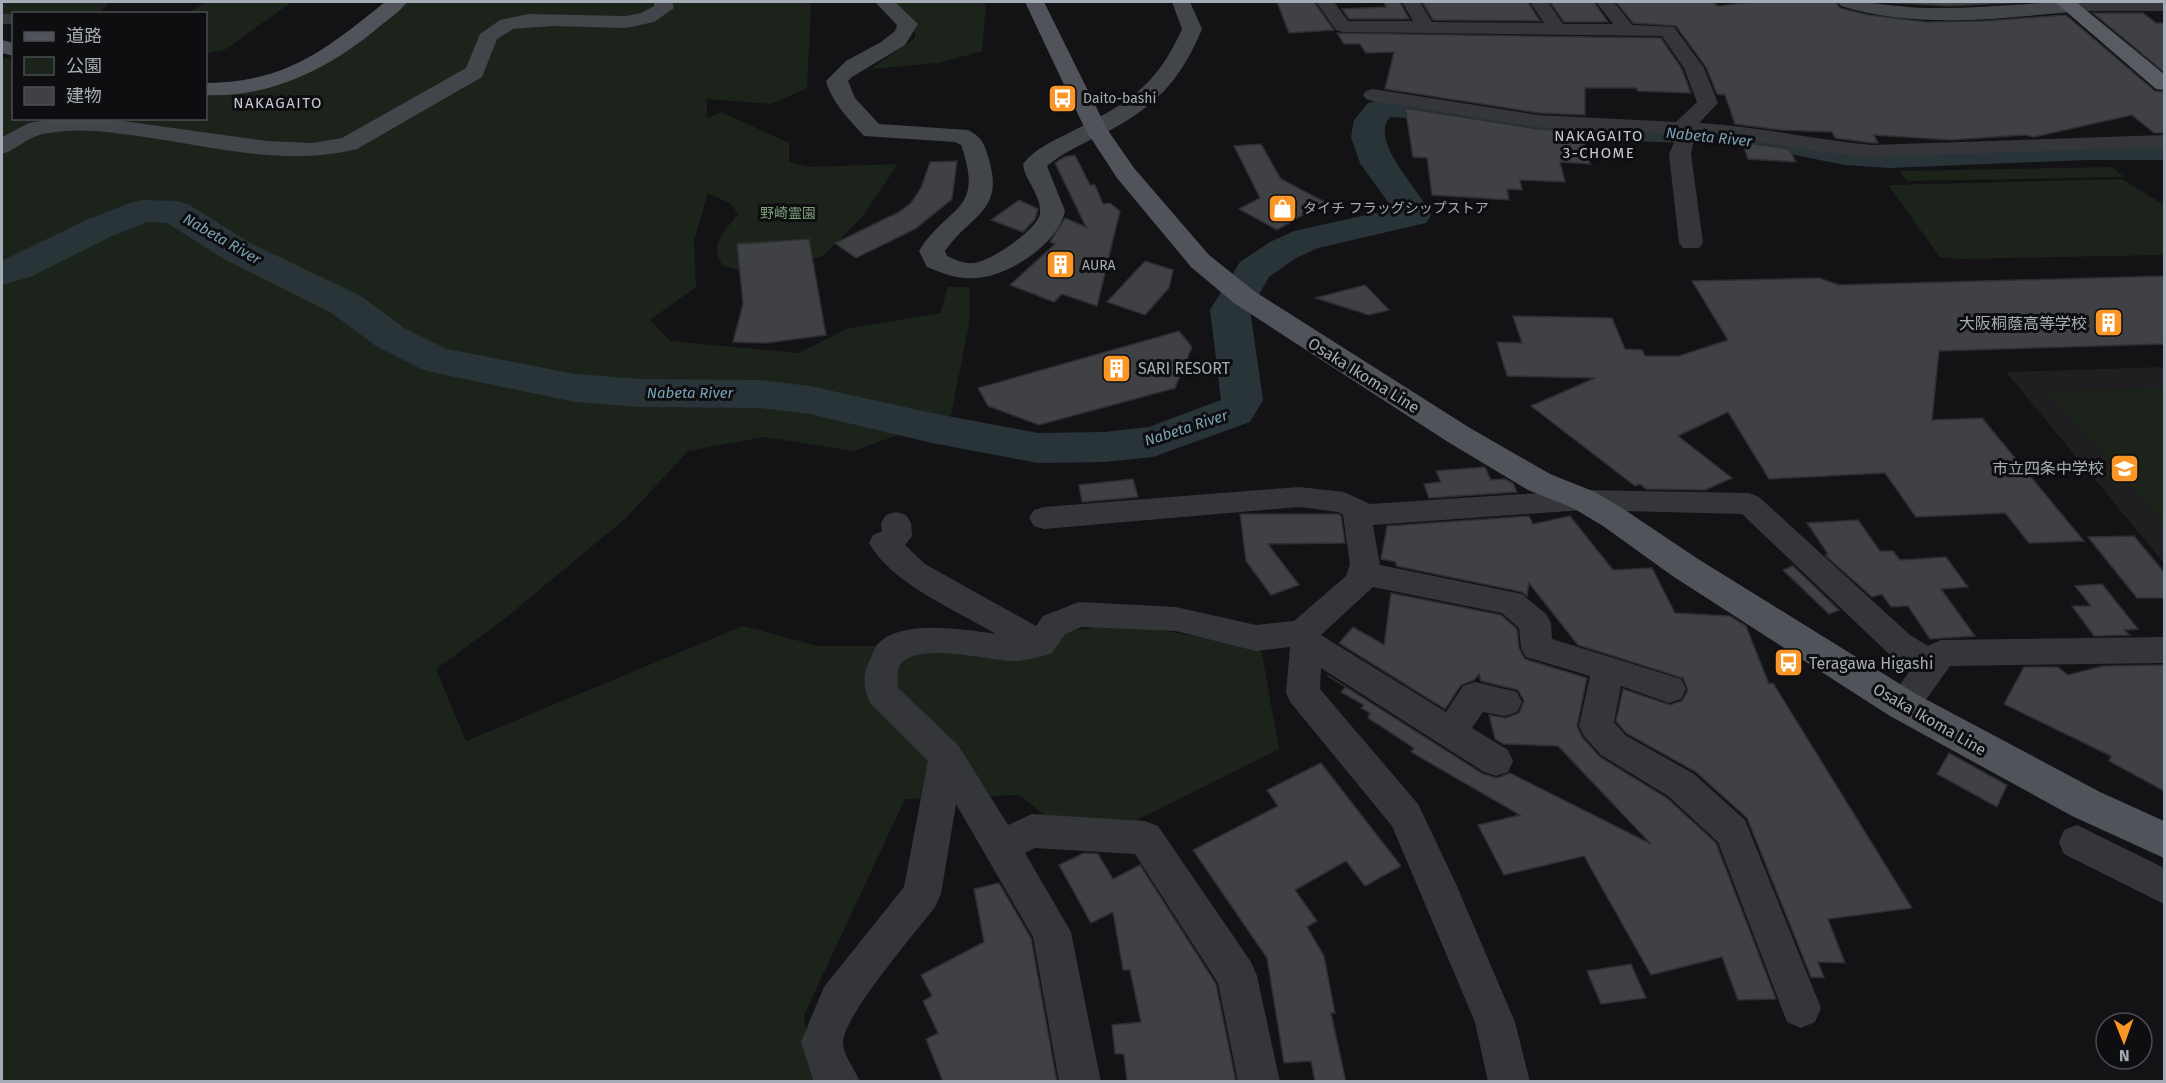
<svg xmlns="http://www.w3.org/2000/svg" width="2166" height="1083" font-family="'Fira Sans','Noto Sans JP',sans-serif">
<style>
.built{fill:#1f1f22}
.green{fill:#1b231b}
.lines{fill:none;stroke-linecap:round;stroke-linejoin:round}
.river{fill:#293439;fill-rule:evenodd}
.building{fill:#3f4145;stroke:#2d2e31;stroke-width:1.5}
.minor{fill:#34363a;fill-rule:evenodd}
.secondary{fill:#42454a;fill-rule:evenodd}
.primary{fill:#505359;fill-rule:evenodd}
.trunk{fill:#585c62;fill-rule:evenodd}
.labels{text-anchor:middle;stroke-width:6;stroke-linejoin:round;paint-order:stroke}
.far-poi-label{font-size:14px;fill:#a4acb6;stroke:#0e0e10;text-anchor:start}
.far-park-label{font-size:14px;fill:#7da27a;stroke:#0e0e10}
.far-neighbourhood-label{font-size:15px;letter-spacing:1.5px;fill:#c5cad2;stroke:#0e0e10}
.far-water-label{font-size:15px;font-style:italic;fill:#79a0b3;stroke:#0e0e10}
.poi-label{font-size:16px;fill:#a4acb6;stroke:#0e0e10;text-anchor:end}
.street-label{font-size:16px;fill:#a4acb6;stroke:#0e0e10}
</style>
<rect width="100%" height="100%" fill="#131315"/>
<!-- built -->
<polygon class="built" points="2164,367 2164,563 2006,372"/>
<!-- green -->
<g class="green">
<polygon points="2,2 110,2 99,13 14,14 13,23 2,20"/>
<polygon points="206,2 292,2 226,49 206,54 206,14 189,13"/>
<path d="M406,2H809L811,6L807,88L771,104L707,99V118L721,112L789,143V162L810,167L898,164L863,216L823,256L789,265L740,270L723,266C708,243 724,233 738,214L731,204L708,193L694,241L696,287L650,320L670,341L799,353L846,329L940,313L948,287H970L969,325L951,415L854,451L763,437L688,451L625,519L503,620L436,669L466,741L743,626L818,646H943L1127,624L1261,648L1279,749L1085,846L1019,795L905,799L804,1015L814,1081H2V58L13,60L14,118H206V94L248,89L346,51Z"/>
<polygon points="893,2 986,2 982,51 939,63 870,69 915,38 914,21"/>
<polygon points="2112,167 2124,177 1907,181 1899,171"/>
<polygon points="2122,179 2164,205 2164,255 1962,259 1940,257 1888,185"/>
<polygon points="2164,388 2164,524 2047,391"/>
</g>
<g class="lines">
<!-- river -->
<g class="river">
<path d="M1396,96L1545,118L1688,123L1700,126L1705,133L1700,140L1688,143L1545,138L1427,119L1390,117C1368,142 1421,190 1431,215L1426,223L1318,248L1296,258L1269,277L1250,310L1263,400L1250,422L1153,457L1104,462L1038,463L932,443L810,414L760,408L641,407L575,402L436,373L421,369L376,346L333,314L224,259L167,223L147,222L112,236L30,277L2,285V261L86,220L130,203L143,200L175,201L188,204L250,243L361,296L404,328L447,349L575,374L641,379L760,380L810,386L932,413L1038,433L1104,432L1149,427L1221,400L1210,310L1240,262L1270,242L1294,231L1393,209L1360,163L1351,137L1354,120L1368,103Z"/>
<polygon points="1766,130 1845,145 1889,148 2085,140 2164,140 2164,160 2085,160 1889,168 1845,165 1754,147 1749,140 1754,133"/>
</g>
</g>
<!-- building -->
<g class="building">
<polygon points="1277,2 1314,2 1334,30 1289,33"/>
<polygon points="1384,2 1400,2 1409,19 1349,19 1342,9 1386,7"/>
<polygon points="1422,2 1528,2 1540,21 1433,20"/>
<polygon points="1550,2 1594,2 1608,22 1564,22"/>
<polygon points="1616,2 1713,2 1718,6 1752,2 1836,2 1840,8 1869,15 1926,22 1984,21 2066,15 2155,91 2164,92 2164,133 2154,133 2132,115 2034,137 2025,135 1951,140 1874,135 1878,143 1872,143 1835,138 1832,132 1781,130 1735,124 1725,95 1717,94 1706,67 1676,26 1633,23"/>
<polygon points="1879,2 2029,2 1948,6"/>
<polygon points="2093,13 2143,13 2156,23 2164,23 2164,72"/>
<polygon points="1337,33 1661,38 1682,69 1691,93 1638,91 1636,88 1585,88 1585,115 1539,113 1385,89 1394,52 1366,53 1360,44 1344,44"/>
<polygon points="1405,108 1539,129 1585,132 1585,147 1590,164 1560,162 1565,182 1520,180 1522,190 1507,189 1509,200 1432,195 1427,158 1413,157"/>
<polygon points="1742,142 1789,149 1796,162 1748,159"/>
<polygon points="1261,144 1281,179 1325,202 1277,230 1239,209 1260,198 1234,146"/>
<polygon points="1075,155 1090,185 1095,185 1103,204 1110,203 1120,211 1097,306 1062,294 1054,302 1010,285 1055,244 1050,242 1065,218 1086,227 1055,163 1064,157"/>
<polygon points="957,161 952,199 915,229 856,258 835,243 899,212 911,203 921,188 930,162"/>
<polygon points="1019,200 1038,209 1035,219 1023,232 991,220"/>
<polygon points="809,239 826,335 766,343 733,342 743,304 737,244"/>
<polygon points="1145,261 1173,270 1169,288 1145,315 1107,302"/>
<polygon points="2164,276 2164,344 1939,351 1932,420 1982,418 2084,541 2029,543 2005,513 1916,517 1885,473 1769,479 1728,412 1678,436 1732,478 1705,490 1646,489 1640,484 1635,486 1531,406 1595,378 1507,376 1497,342 1522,343 1513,316 1612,318 1625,349 1642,350 1645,356 1679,356 1728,340 1692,281 1819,278 1839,285"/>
<polygon points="1365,285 1389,310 1369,315 1315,298"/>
<polygon points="1179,331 1192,347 1175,388 1039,425 988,406 978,388"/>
<polygon points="1485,467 1491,480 1505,479 1513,483 1517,492 1429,498 1424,484 1441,482 1436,471"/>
<polygon points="1133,479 1138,497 1082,502 1079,485"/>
<polygon points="1240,514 1338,514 1341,516 1345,543 1268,544 1299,585 1271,595 1246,561"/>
<polygon points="1529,516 1533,524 1570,516 1613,570 1652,568 1675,613 1730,616 1746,626 1769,684 1773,683 1912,908 1828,919 1845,963 1818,962 1824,978 1811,977 1747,818 1696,772 1626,733 1616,721 1623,689 1670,705 1682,701 1688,690 1683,678 1578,645 1529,583 1527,596 1522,592 1396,566 1396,562 1381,559 1387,526"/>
<polygon points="1858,520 1880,551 1893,551 1900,560 1946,557 1968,587 1941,589 1975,636 1930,639 1908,606 1891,607 1882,594 1872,597 1825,555 1828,554 1807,523"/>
<polygon points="2134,536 2164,572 2164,598 2137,598 2088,537"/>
<polygon points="1793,566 1839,610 1829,614 1783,570"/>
<polygon points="2102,584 2138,629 2124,630 2130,635 2094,636 2072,606 2091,606 2075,586"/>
<polygon points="1391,593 1501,615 1517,629 1519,648 1525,659 1587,678 1577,726 1582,737 1600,757 1667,798 1716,843 1776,999 1738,1000 1722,957 1651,975 1584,856 1504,875 1478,825 1520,815 1411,752 1414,748 1368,718 1370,713 1361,708 1364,705 1341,692 1346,687 1327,675 1483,774 1497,778 1510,773 1651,844 1558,746 1503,744 1495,739 1489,715 1506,718 1519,713 1524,701 1518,690 1481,681 1479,674 1474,680 1461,685 1445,709 1339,643 1353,627 1384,645"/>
<polygon points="2164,665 2164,791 2109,761 2111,756 2004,704 2024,667 2058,667 2068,675 2103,666"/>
<polygon points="1949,753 2007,785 1997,807 1937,774"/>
<polygon points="1321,763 1401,866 1365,886 1346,861 1295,890 1317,921 1307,927 1324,956 1335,1013 1331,1013 1346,1082 1315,1082 1311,1061 1284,1063 1267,958 1193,850 1278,806 1267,790"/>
<polygon points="1084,853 1098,854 1113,879 1140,865 1216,984 1236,1082 1127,1082 1124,1054 1115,1054 1112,1025 1141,1022 1130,970 1123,970 1113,912 1091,923 1059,865"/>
<polygon points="999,883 1031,938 1057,1082 943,1082 926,1039 938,1033 923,1001 932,996 921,975 984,942 974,889"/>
<polygon points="1631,964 1646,998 1601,1004 1587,971"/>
</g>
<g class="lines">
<!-- minor -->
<g class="minor">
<path d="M1316,2H1334L1348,21H1413L1402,2H1420L1432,22L1544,23L1530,2H1548L1563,24H1613L1596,2H1614L1632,25L1674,27L1704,68L1718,103L1699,123C1757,126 1814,140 1872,145L2164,135V147L1872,157C1813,153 1755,138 1695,135L1691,154L1703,243L1699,248H1683L1679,243L1669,154L1676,138L1674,134L1539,127L1373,101L1366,99L1363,95L1366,91L1373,89L1539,115L1676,122L1697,102L1684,68L1662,36L1343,32L1336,30Z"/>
<polygon points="2065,2 2164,2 2164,11 2071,11 2062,6"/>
<rect x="2" y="14" width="12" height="10"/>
<path d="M1299,487L1344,492L1370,504L1584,490L1749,493L1759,497L1910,635L1928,646L1941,640L2164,637V663L1950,666L1915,715L1903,719L1891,715L1886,705L1911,669L1888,653L1742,514L1584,510L1373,525L1380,565L1522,594L1546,614L1551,623L1552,639L1681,679L1686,689L1681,699L1669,703L1621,686L1614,722L1625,735L1694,774L1745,820L1821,1008L1815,1022L1801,1028L1787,1022L1718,842L1668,796L1601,755L1584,736L1579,726L1590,676L1526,657L1521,648L1519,628L1502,613L1373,587L1321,635L1446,712L1463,686L1475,682L1517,692L1522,702L1517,712L1505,716L1483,712L1472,728L1508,750L1513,761L1508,772L1496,776L1484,772L1321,668L1320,689L1418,804L1456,884L1515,1022L1530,1082H1488L1475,1022L1392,826L1291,703L1286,693L1290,647L1256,651L1176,631L1082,627L1065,634L1052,653C1040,657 1025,661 1012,661C987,660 916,641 900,665C896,672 898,680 898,688L958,745L1008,825L1032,814L1145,821L1158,826L1251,962L1257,976L1280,1082H1238L1218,983L1135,854L1035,848L1025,853L1071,932L1101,1082H1059L1033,937L956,804L941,894L935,907C917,931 841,1018 843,1044C844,1057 855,1069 860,1082H814L801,1042L824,987L904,887L928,761L870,703C864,690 862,676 869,662C871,657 874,650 877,645C901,618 965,630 996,634C956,610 892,584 869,543L873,535L882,531L881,523L886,515L896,512L906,515L911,523L912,536L905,545L925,564L1036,626L1043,616L1079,602L1176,607L1256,625L1294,621L1346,576L1350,564L1343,515L1338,512L1299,507L1044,529L1034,526L1029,518L1034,510L1044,507Z"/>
<polygon points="2077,825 2164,868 2164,904 2064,854 2059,842 2064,830"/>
</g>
<!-- secondary -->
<g class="secondary">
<path d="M654,2H672L674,8L654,22L626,28L552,26L513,29L497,39L482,77L357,149C285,167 211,146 138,136C115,133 89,129 65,131C56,132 42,133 34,137C22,142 14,151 2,154V137L29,123L57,118H101L267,141L312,143L342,138L466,68L480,34L500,20L529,14L626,16L641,13L654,6Z"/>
<path d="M875,2H895L918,24L905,45L852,77L848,81L855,98L879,124L968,130C982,137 985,145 989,160C1005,212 968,216 945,251L947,256C956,260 964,264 974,263C991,261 1037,230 1040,214C1042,199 1029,184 1024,170L1023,164C1034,149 1053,141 1069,133C1126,104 1155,89 1182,29L1172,2H1190L1202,29C1180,82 1154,108 1103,134C1084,143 1064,152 1047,166L1065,211C1058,244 1009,276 976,278C959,280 942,273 927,267L919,251C948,204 985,213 961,145L955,142L864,136C849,119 832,103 826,81L846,61L881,42L895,31L897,25Z"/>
<path d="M1838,2C1868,0 1899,8 1930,8C1979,9 2028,2 2077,2L2081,6L2078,10L2071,12C1994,19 1916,29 1841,6Z"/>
</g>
<!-- primary -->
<g class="primary">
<path d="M385,2H407C400,12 388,19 379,27C330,68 271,98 206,95V83C287,82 325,50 385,2Z"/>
<polygon points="1025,2 1044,2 1107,129 1134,168 1209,255 1254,291 1470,428 1550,474 1595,492 1625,510 1698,559 1916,694 2100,792 2164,821 2164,858 2072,816 1890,716 1674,577 1603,526 1573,508 1528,490 1448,442 1234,303 1191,267 1117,178 1085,129"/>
<polygon points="2,40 14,43 14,56 2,53"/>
</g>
<!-- trunk -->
<polygon class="trunk" points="2055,2 2076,2 2164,74 2164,90 2156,89"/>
</g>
<!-- icons -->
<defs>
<symbol id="bus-square" viewBox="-11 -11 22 22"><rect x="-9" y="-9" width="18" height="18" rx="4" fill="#fa9626" stroke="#0e0e10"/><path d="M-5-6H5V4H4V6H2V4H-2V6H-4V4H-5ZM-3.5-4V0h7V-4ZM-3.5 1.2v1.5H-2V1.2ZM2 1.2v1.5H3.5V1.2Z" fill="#fff"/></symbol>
<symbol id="shop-square" viewBox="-11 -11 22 22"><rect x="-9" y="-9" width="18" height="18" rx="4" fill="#fa9626" stroke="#0e0e10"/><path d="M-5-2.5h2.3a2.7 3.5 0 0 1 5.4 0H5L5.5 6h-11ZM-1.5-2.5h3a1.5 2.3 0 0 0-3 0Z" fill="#fff"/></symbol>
<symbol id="building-square" viewBox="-11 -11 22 22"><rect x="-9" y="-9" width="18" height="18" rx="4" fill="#fa9626" stroke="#0e0e10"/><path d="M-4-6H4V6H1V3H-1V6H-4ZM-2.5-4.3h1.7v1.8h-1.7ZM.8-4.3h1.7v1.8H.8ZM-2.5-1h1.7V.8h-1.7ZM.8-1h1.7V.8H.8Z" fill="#fff"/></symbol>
<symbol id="school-square" viewBox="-11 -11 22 22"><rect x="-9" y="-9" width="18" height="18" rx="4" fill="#fa9626" stroke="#0e0e10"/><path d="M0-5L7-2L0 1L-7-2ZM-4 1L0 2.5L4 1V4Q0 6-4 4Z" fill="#fff"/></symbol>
</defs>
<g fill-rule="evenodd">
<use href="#bus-square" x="1046" y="82" width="33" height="33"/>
<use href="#shop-square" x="1266" y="192" width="33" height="33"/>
<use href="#building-square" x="1044" y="248" width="33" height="33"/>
<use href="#building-square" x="2092" y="306" width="33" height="33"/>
<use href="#building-square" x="1100" y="352" width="33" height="33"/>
<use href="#school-square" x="2108" y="452" width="33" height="33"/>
<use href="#bus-square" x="1772" y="646" width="33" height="33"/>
</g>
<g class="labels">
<!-- far-poi labels -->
<g class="far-poi-label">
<text x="1083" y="103">Daito-bashi</text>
<text x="1303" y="213">タイチ フラッグシップストア</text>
<text x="1082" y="270">AURA</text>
</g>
<!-- far-park labels -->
<g class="far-park-label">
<text x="788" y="218">野崎霊園</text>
</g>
<!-- far-neighbourhood labels -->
<g class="far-neighbourhood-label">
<text x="278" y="108">NAKAGAITO</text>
<text x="1599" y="141">NAKAGAITO<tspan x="1599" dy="17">3-CHOME</tspan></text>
</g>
<!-- far-water labels -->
<g class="far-water-label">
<text transform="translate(1709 137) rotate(6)" y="5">Nabeta River</text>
<text transform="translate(222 239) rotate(30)" y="5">Nabeta River</text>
<text x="690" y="398">Nabeta River</text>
<text transform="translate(1186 428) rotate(-18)" y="5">Nabeta River</text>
</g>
<!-- poi labels -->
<g class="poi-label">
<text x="2087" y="329">大阪桐蔭高等学校</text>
<text x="1138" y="374" text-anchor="start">SARI RESORT</text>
<text x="2104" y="474">市立四条中学校</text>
<text x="1809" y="669" text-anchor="start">Teragawa Higashi</text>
</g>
<!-- street labels -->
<g class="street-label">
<text transform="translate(1364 375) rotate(32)" y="6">Osaka Ikoma Line</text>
<text transform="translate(1930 719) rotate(30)" y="6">Osaka Ikoma Line</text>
</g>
</g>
<!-- border -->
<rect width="2166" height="1083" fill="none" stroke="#a4acb6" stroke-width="6"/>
<!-- legend -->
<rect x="12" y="12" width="195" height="108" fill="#0e0e10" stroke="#4a4d52" stroke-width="1.5"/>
<rect x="24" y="32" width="30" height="9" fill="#505359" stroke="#4a4d52" stroke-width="1.5"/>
<text x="66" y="42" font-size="18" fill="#a4acb6">道路</text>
<rect x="24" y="57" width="30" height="18" fill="#1b231b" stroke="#4a4d52" stroke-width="1.5"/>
<text x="66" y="72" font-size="18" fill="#a4acb6">公園</text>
<rect x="24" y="87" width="30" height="18" fill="#3f4145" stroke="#4a4d52" stroke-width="1.5"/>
<text x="66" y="102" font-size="18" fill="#a4acb6">建物</text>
<!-- north arrow -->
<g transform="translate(2124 1041) rotate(179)"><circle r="28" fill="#0e0e10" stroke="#4a4d52" stroke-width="1.5"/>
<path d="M0-4.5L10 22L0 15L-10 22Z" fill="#fa9626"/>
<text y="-9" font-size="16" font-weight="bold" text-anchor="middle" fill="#a4acb6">N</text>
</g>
</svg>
